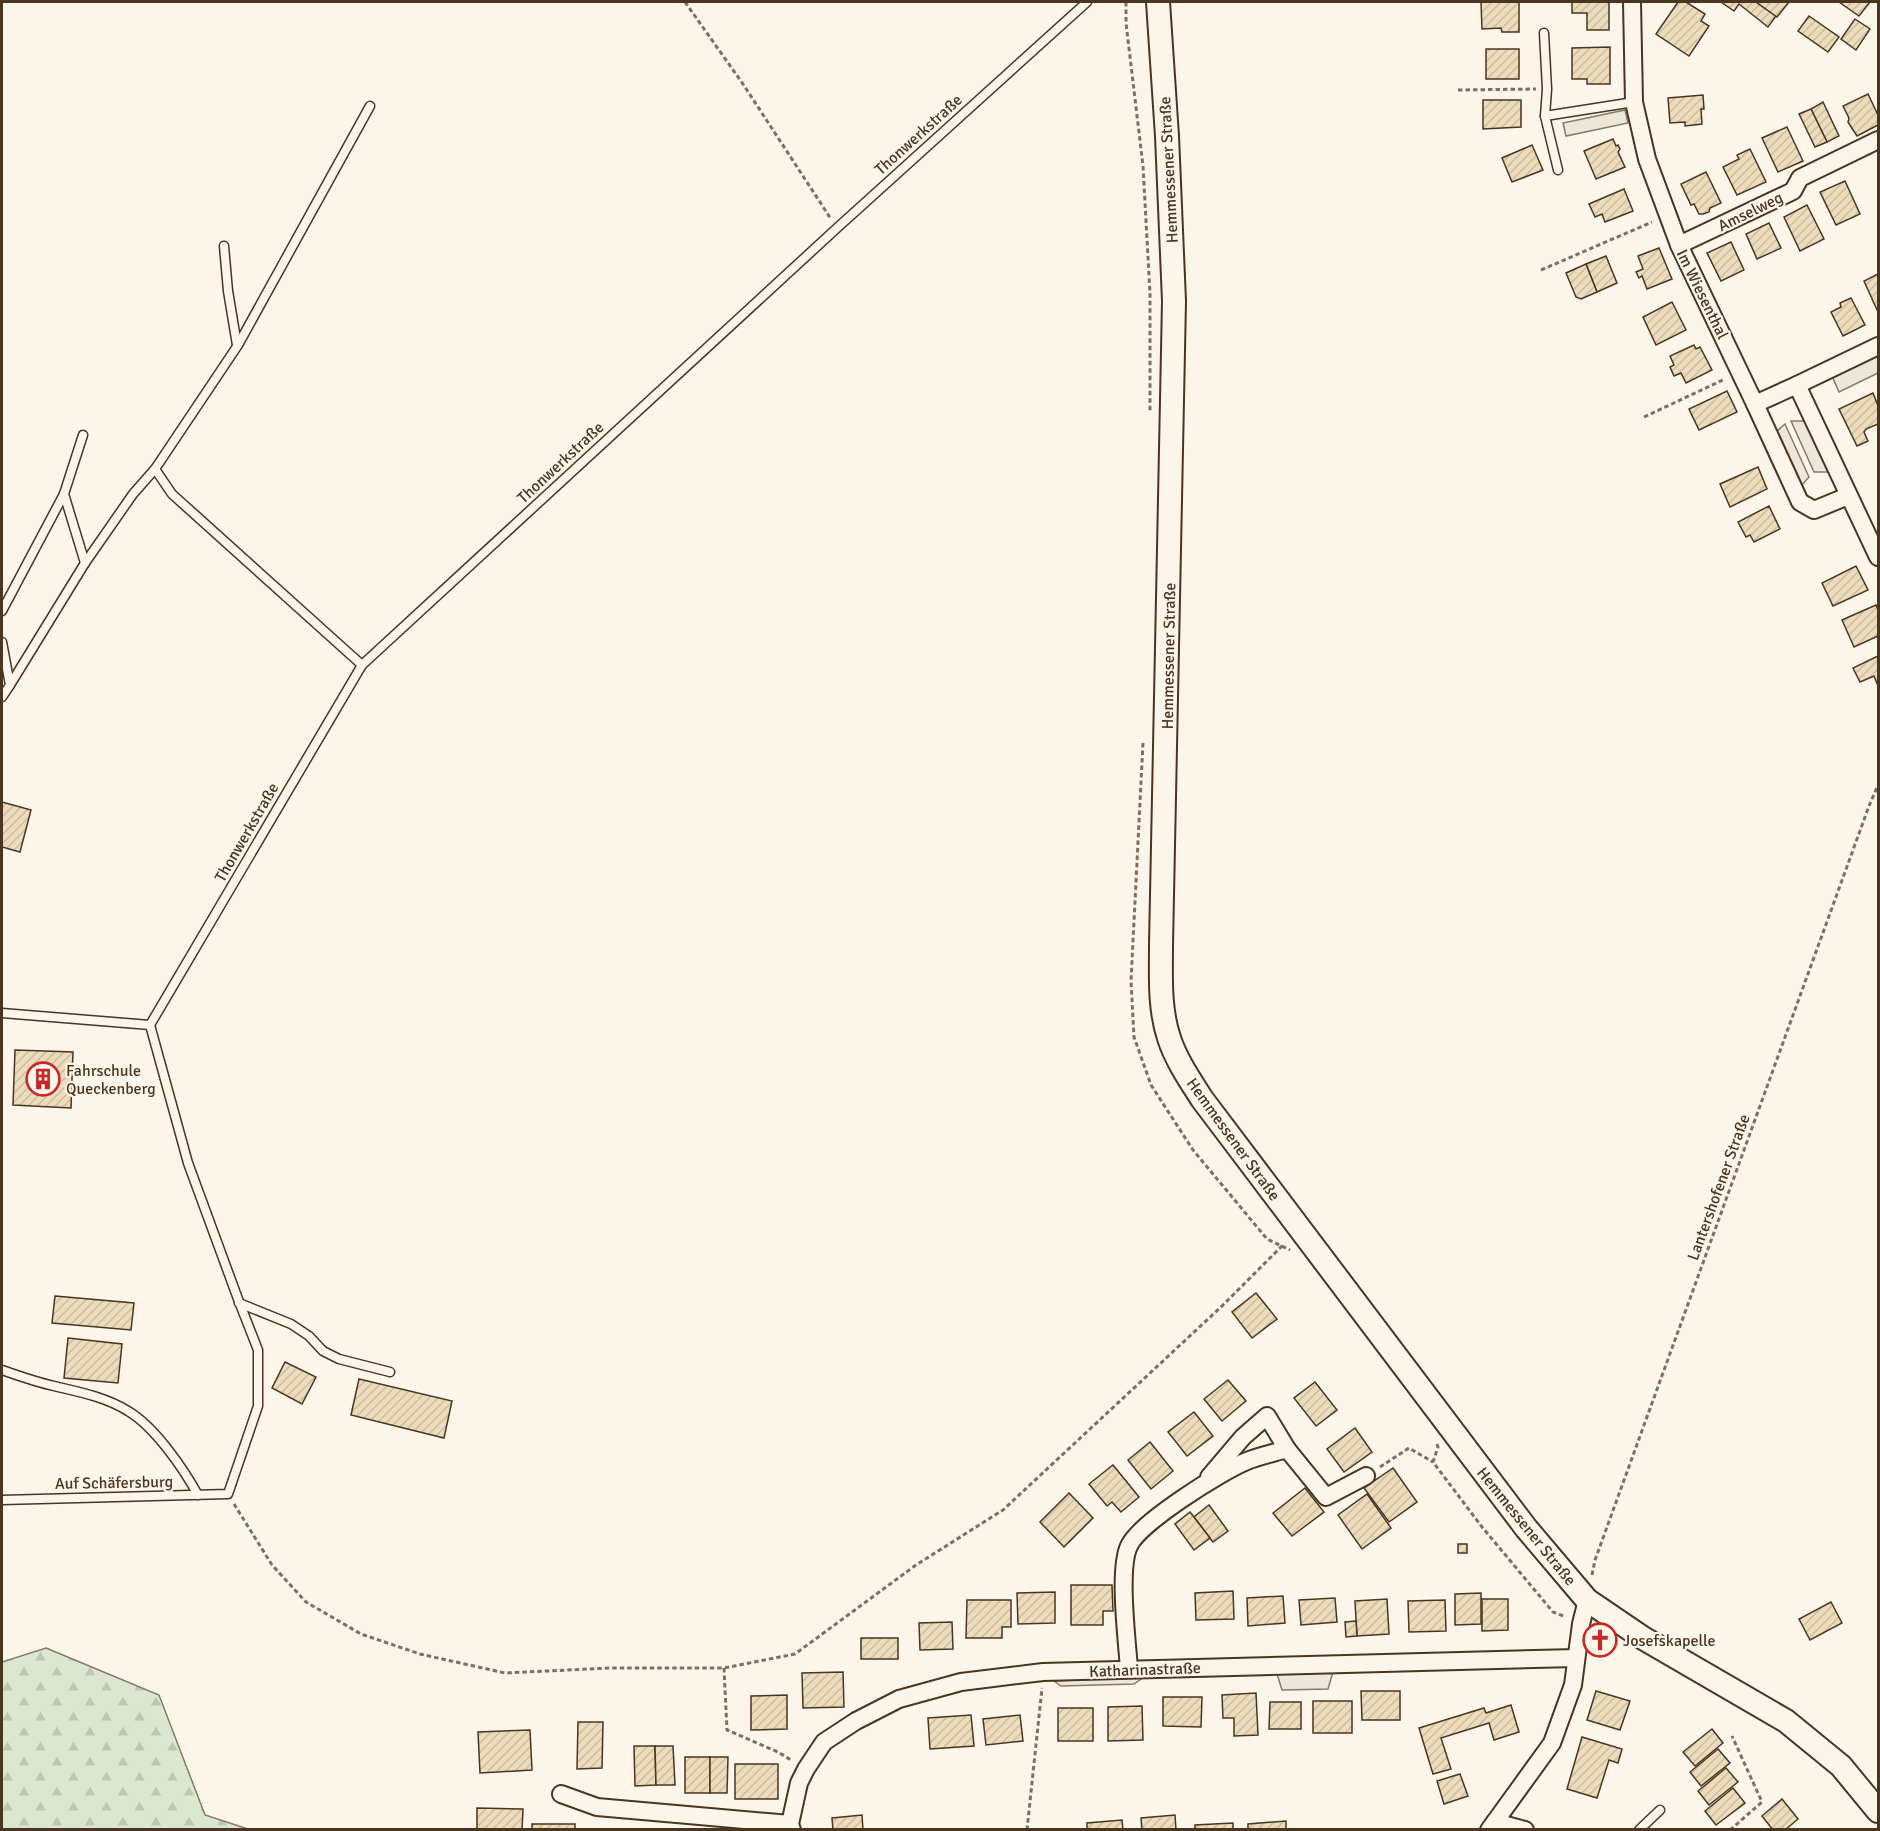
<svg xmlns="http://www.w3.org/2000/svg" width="1880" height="1831" font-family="Signika,sans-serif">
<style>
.forest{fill:url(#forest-firs);stroke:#887966;stroke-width:1.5}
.parking{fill:#ede7d9;stroke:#887966;stroke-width:1.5}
.building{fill:url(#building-hatch);stroke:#4a3520;stroke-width:1.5}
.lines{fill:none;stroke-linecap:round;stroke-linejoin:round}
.service-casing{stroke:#4a3520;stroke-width:11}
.minor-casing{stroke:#4a3520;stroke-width:20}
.secondary-casing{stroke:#4a3520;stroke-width:26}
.path{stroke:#7f6f5c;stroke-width:3;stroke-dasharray:4.5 3;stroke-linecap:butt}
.service{stroke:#fbf6e9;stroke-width:8}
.minor{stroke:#fbf6e9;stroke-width:16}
.secondary{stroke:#fbf6e9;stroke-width:22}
.labels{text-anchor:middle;stroke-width:4.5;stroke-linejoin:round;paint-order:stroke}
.street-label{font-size:16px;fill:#4a3520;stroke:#fbf6e9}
.poi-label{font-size:16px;fill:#4a3520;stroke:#fbf6e9;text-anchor:start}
</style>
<defs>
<pattern id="forest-firs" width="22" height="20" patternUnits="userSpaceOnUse" patternTransform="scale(1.5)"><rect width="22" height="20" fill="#dce7d0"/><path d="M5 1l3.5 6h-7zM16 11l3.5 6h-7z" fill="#bec7b2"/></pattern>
<pattern id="building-hatch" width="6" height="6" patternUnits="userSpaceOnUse" patternTransform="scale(1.5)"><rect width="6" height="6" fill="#ecdcbc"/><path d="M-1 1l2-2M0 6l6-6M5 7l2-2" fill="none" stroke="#ccbda1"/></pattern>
</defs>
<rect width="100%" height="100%" fill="#fbf6e9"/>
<!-- forest -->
<polygon class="forest" points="46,1648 159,1695 205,1815 248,1829 2,1829 2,1662"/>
<!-- parking -->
<g class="parking">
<polygon points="1625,110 1628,123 1566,136 1563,123"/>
<polygon points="1878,354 1878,373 1839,392 1832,376"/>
<polygon points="1791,421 1805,421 1829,472 1814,472"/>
<polygon points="1785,424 1809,477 1800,487 1774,434"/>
<polygon points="1333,1672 1328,1689 1282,1690 1277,1674"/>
<polygon points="1144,1677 1134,1684 1061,1686 1054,1681"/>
</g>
<!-- building -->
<g class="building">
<polygon points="1481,2 1519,2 1519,32 1502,32 1501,28 1482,29"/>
<polygon points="1572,2 1609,2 1609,30 1587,30 1587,13 1572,13"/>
<polygon points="1678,2 1686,2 1705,14 1701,21 1709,26 1689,56 1656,34"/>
<polygon points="1721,2 1756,2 1776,16 1768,27 1739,4 1734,11"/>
<polygon points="1756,2 1789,2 1777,17"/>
<polygon points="1839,2 1870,2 1859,16"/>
<polygon points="1809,16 1839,37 1828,52 1798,31"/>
<polygon points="1855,19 1870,29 1856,50 1841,39"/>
<polygon points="1610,47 1610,84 1587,84 1587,79 1572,79 1572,48"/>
<rect x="1486" y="49" width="33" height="30"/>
<polygon points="1868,94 1878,115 1878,125 1857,136 1848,122 1849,118 1843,106"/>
<polygon points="1703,95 1704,109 1701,109 1702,124 1685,126 1685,122 1670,123 1668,98"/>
<polygon points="1483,100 1521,100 1521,127 1483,129"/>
<polygon points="1823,102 1839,136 1827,142 1811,109"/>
<polygon points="1811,109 1827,142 1815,147 1799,114"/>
<polygon points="1787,127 1803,161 1778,172 1762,138"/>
<polygon points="1613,139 1616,146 1618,145 1620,149 1618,152 1625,167 1596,179 1584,151"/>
<polygon points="1532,145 1543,170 1512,182 1502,158"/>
<polygon points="1750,149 1766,182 1737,195 1723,167 1739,159 1737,155"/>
<polygon points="1706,172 1721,203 1710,208 1709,212 1703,214 1699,214 1694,204 1691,205 1681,184"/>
<polygon points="1845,181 1860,214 1836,225 1820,192"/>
<polygon points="1624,189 1633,211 1605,222 1602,214 1595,217 1589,204"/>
<polygon points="1807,205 1824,239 1800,251 1784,217"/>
<polygon points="1769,223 1781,248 1757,259 1746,234"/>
<polygon points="1731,242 1744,270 1721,281 1707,253"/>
<polygon points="1659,248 1672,279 1647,289 1642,276 1639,278 1636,272 1643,269 1638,256"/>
<polygon points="1606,256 1617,283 1597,292 1586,264"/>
<polygon points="1586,264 1597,292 1581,299 1576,297 1566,273"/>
<polygon points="1878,274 1878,312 1864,281"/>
<polygon points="1851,298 1865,325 1843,336 1831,312 1841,307 1840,303"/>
<polygon points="1672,302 1686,330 1656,345 1643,317"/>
<polygon points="1694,345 1696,349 1700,347 1712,370 1686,383 1681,373 1674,376 1670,367 1674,365 1670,356"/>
<polygon points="1727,391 1737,412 1699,430 1689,409"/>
<polygon points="1873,393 1878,406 1878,424 1866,429 1864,432 1868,441 1857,446 1839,409"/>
<polygon points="1758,467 1767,489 1730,507 1720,484"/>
<polygon points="1769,506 1780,529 1754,542 1750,535 1746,537 1738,522"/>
<polygon points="1856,566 1868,590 1833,606 1822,583"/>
<polygon points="1876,605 1878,610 1878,636 1854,647 1842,620"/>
<polygon points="1878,656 1878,686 1874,676 1860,682 1853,668"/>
<polygon points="2,802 31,810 20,852 2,847"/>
<polygon points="15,1050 73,1052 71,1108 13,1105"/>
<polygon points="1256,1293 1277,1319 1252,1338 1232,1312"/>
<polygon points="55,1296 134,1303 131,1330 52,1323"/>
<polygon points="68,1338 122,1344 118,1383 64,1378"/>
<polygon points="285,1362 316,1377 302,1404 272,1388"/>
<polygon points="359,1379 452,1401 444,1438 351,1415"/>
<polygon points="1228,1380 1246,1401 1222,1421 1204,1399"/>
<polygon points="1315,1382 1337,1410 1316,1426 1294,1398"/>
<polygon points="1194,1412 1213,1436 1187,1456 1168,1432"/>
<polygon points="1355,1428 1372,1452 1344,1472 1327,1449"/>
<polygon points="1150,1442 1173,1471 1151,1489 1128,1460"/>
<polygon points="1113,1465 1139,1497 1121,1512 1112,1502 1107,1506 1089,1484"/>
<polygon points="1393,1468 1417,1502 1389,1522 1364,1488"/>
<polygon points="1305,1488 1324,1512 1292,1536 1273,1513"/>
<polygon points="1069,1493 1093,1518 1064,1547 1040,1522"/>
<polygon points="1367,1494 1391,1528 1362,1549 1338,1515"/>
<polygon points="1209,1505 1228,1531 1213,1542 1194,1517"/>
<polygon points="1190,1512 1210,1538 1194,1550 1175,1524"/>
<rect x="1458" y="1544" width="9" height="9"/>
<polygon points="1071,1585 1112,1585 1113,1611 1103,1611 1103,1625 1071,1625"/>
<polygon points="1233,1591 1234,1619 1196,1620 1195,1593"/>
<polygon points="1055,1592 1055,1623 1018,1624 1017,1593"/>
<polygon points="1481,1593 1481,1624 1455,1625 1455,1594"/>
<polygon points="1283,1596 1285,1623 1248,1626 1247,1598"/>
<polygon points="1335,1598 1337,1622 1301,1625 1299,1600"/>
<polygon points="1387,1599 1389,1634 1357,1636 1355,1601"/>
<polygon points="1482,1599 1508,1599 1508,1630 1482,1631"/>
<polygon points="967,1600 1011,1600 1011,1627 1002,1627 1002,1638 966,1638"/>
<polygon points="1445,1600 1446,1631 1409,1632 1408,1601"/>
<polygon points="1831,1602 1842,1623 1810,1640 1799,1619"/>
<polygon points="1356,1621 1357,1636 1346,1637 1345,1622"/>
<polygon points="952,1622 953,1649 920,1650 919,1623"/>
<polygon points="1602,1636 1607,1638 1607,1642 1604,1646 1594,1648 1592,1637"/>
<rect x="861" y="1638" width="37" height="21"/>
<polygon points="843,1672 844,1707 803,1708 802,1673"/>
<polygon points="1361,1691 1400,1691 1400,1720 1362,1720"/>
<polygon points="1596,1691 1630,1701 1620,1730 1587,1720"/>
<polygon points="1256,1693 1258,1735 1234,1736 1234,1718 1223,1718 1222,1695"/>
<polygon points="787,1695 787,1729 751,1730 751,1696"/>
<polygon points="1163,1697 1202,1697 1201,1727 1163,1726"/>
<rect x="1313" y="1701" width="39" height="32"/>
<polygon points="1270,1702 1301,1702 1301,1729 1269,1729"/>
<polygon points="1511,1705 1519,1732 1494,1740 1489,1723 1441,1738 1451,1769 1433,1774 1419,1728 1484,1708 1486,1713"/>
<polygon points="1142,1706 1143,1740 1108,1741 1108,1707"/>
<rect x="1058" y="1708" width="35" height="33"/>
<polygon points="971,1715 974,1746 930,1749 928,1718"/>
<polygon points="1020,1715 1023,1741 986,1745 983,1719"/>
<polygon points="578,1722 603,1722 602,1768 577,1769"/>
<polygon points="1712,1729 1723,1743 1695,1766 1683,1752"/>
<polygon points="530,1730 532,1770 480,1773 478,1732"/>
<polygon points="1582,1737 1622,1749 1618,1763 1609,1760 1597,1798 1567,1789"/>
<polygon points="634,1746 655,1746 656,1785 635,1786"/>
<polygon points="655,1746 673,1746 675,1785 656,1785"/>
<polygon points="1718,1749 1730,1763 1701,1786 1690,1772"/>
<rect x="685" y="1757" width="25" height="36"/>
<polygon points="710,1757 728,1757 727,1793 710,1793"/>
<rect x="735" y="1764" width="43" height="35"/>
<polygon points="1726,1768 1738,1782 1709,1805 1698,1791"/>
<polygon points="1460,1774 1468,1796 1444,1804 1437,1781"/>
<polygon points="1733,1788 1745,1803 1716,1825 1705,1811"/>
<polygon points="1782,1799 1798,1819 1785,1830 1773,1830 1762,1816"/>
<polygon points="477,1808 523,1809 522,1830 477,1830"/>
<polygon points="862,1815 863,1830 833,1830 832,1818"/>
<polygon points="1175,1815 1176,1830 1142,1830 1141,1818"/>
<polygon points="1122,1820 1123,1830 1087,1830 1087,1823"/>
<polygon points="1286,1821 1286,1830 1248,1830 1248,1824"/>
<polygon points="1233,1823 1233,1830 1195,1830 1195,1825"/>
<rect x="532" y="1824" width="43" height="6"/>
</g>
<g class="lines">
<defs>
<g id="service">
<polyline points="1544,33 1547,89 1545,116 1634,102"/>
<polyline points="1545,116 1558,170"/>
<polyline points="224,246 228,291 237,345"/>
<polyline points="85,563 133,494 155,469"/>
<polyline points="2,611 64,494 83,435"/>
<polyline points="2,642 10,685 2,697"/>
<polyline points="362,665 172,494 155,469 238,345 370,106"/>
<polyline points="10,685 85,563 64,494"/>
<polyline points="2,1013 150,1025"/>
<polyline points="239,1303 291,1324 309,1336 323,1351 339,1359 390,1372"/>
<path d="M2,1370C19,1376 36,1382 54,1386C79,1392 106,1397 128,1411C155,1427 183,1468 198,1495"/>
<polyline points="2,1500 228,1494 258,1406 258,1350 238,1299 188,1163 150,1025 362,665 837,228 1087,2"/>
<polyline points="1639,1830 1660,1810"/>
</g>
<g id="minor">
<polyline points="1632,2 1634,102 1647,159 1679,245 1755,404 1797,385 1878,557"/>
<polyline points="1679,245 1793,191 1800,178 1878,140"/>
<polyline points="1797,385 1878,346"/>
<polyline points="1755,404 1800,502 1814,510 1848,496"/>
<polyline points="1209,1477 1243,1437 1267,1416 1287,1449"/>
<path d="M1129,1669C1127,1640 1118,1569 1129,1546C1139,1523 1222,1471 1247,1461C1259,1456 1274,1453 1287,1449L1326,1497L1366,1476"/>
<polyline points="561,1794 597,1807 790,1824"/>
<polyline points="1495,1822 1525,1830"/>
<polyline points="792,1830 790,1824 799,1783 806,1769 824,1742 856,1721 899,1699 961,1682 1043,1672 1576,1658"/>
<polyline points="1489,1830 1552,1743 1573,1685 1581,1624 1587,1600"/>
</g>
<path id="secondary" d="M1158,2L1167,136L1174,301L1161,945C1161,976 1159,1008 1169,1038C1176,1060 1190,1080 1202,1099L1526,1528L1587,1600L1643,1638L1786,1721L1841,1766L1878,1811"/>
</defs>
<!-- service casing -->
<use href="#service" class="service-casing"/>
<!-- minor casing -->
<use href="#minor" class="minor-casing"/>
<!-- secondary casing -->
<use href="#secondary" class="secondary-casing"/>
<!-- path -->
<g class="path">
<polyline points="685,2 743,84 831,219"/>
<polyline points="1126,2 1126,23 1143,166 1150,293 1150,412"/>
<polyline points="1458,90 1536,89"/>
<polyline points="1541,270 1652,222"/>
<polyline points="1644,417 1725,379"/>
<polyline points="1143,743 1131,981 1134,1037 1151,1085 1193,1150 1267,1239 1290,1250"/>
<polyline points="1437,1444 1438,1447 1433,1462 1482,1527 1553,1612 1566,1617"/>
<polyline points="1380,1467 1409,1448 1433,1462"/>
<polyline points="234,1504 272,1565 306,1602 361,1634 420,1654 505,1673 610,1668 724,1668 795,1654 916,1565 1003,1510 1222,1306 1283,1245"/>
<polyline points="1592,1575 1595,1560 1869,806 1878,785"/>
<polyline points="724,1668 727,1730 778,1752 791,1760"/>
<polyline points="1027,1830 1042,1688"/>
<polyline points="1730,1830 1762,1802 1732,1736"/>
</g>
<!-- service -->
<use href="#service" class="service"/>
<!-- minor -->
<use href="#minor" class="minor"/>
<!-- secondary -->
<use href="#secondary" class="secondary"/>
</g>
<!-- icons -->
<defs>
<symbol id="building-ring" viewBox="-11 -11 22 22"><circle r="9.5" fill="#fbf6e9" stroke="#c62828" stroke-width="1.5"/><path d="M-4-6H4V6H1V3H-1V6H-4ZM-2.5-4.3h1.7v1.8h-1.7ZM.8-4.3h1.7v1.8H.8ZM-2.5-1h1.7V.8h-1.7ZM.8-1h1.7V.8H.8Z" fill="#c62828"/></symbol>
<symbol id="church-ring" viewBox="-11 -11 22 22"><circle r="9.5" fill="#fbf6e9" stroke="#c62828" stroke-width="1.5"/><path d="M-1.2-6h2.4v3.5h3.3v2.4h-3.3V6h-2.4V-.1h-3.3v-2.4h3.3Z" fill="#c62828"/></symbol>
</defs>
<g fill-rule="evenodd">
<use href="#building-ring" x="24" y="1060" width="38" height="38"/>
<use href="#church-ring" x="1581" y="1621" width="38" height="38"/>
</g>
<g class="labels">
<!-- street labels -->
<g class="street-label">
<text transform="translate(918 134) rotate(-42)" y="6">Thonwerkstraße</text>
<text transform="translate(1168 170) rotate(-93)" y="6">Hemmessener Straße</text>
<text transform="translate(1750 211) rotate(-26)" y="6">Amselweg</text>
<text transform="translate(1703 294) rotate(64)" y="6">Im Wiesenthal</text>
<text transform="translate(560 462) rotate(-43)" y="6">Thonwerkstraße</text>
<text transform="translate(1168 656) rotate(-89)" y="6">Hemmessener Straße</text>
<text transform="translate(246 832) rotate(-60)" y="6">Thonwerkstraße</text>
<text transform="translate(1234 1139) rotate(54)" y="6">Hemmessener Straße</text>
<text transform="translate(1718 1187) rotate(-70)" y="6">Lantershofener Straße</text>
<text transform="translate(114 1482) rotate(-1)" y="6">Auf Schäfersburg</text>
<text transform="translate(1527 1526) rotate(51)" y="6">Hemmessener Straße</text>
<text transform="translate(1145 1669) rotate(-2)" y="6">Katharinastraße</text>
</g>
<!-- poi labels -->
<g class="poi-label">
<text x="66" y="1076">Fahrschule<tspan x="66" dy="18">Queckenberg</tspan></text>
<text x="1623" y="1646">Josefskapelle</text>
</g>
</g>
<!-- border -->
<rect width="1880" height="1831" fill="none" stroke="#4a3520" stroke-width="6"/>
</svg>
